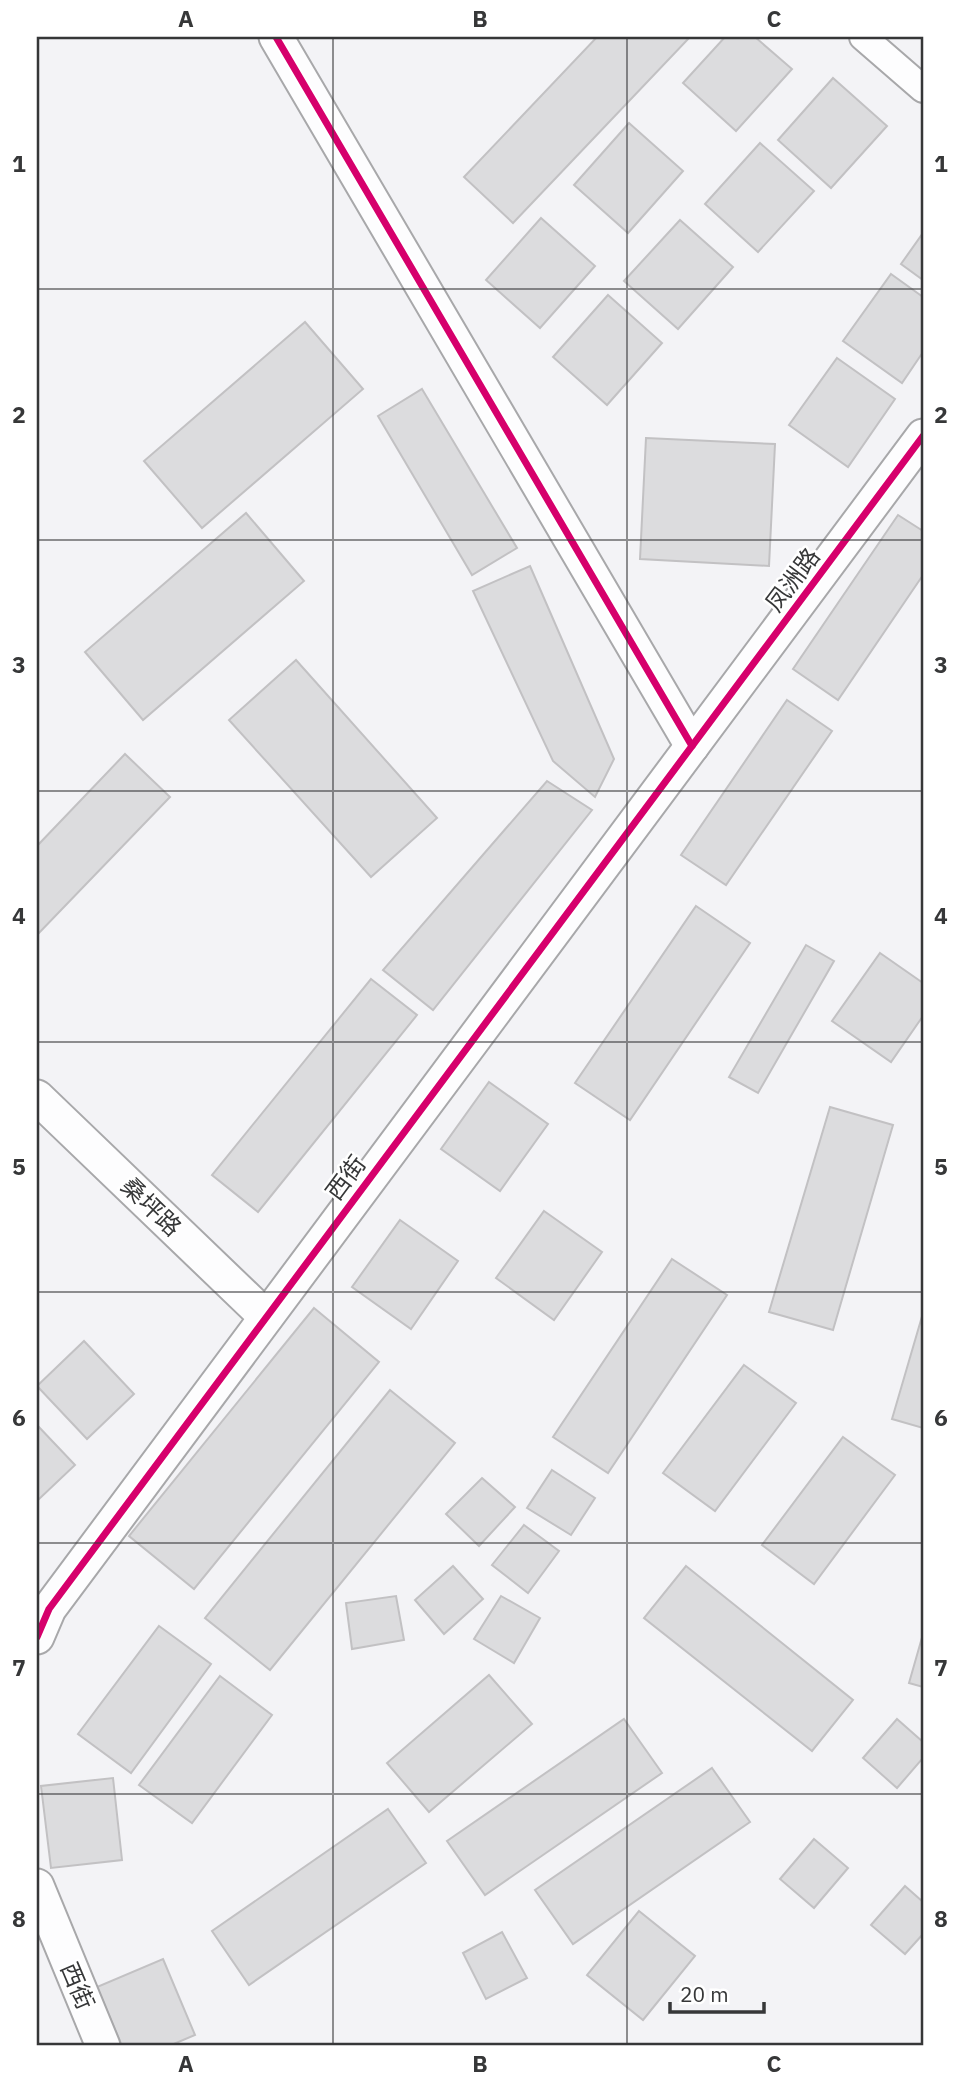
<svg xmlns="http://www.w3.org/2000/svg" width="960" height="2083" font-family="'IBM Plex Sans','Noto Sans SC',sans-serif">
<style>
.building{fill:#dcdcde;stroke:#c2c1c3;stroke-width:2}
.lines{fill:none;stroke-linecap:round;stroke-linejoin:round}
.minor-casing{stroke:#a8a8aa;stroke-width:30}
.tertiary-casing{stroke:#a8a8aa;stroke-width:37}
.minor{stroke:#fdfdfe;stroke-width:26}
.tertiary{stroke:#fdfdfe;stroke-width:33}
.cycleway-casing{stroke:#fff;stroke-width:11}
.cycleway{stroke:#d6006c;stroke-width:7}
.grid{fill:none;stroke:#363738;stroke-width:2;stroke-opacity:0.55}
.labels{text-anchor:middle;stroke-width:5;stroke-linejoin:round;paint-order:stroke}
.street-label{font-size:24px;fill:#363738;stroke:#fff}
.neatline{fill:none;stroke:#363738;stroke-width:2.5}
.grid-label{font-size:23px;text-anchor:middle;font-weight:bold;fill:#363738}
</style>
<rect width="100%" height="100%" fill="#f3f3f6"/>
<!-- building -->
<g class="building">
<polygon points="597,37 690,37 513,223 464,177"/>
<polygon points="725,37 755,37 792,69 736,131 683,83"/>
<polygon points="833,78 887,126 831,188 778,140"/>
<polygon points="629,123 683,171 628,233 574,185"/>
<polygon points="760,143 814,191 758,252 705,204"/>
<polygon points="541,218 595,266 540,328 486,280"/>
<polygon points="680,220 733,267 678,329 624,281"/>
<polygon points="923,233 923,280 901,264"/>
<polygon points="891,274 923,297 923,352 902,383 843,341"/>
<polygon points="608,295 662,343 607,405 553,357"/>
<polygon points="305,322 363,389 202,528 144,461"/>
<polygon points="837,358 895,399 848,467 789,425"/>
<polygon points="422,389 517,548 472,575 378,416"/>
<polygon points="646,438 775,444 769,566 640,559"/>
<polygon points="246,513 304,581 143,720 85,652"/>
<polygon points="898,515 923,531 923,575 838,700 793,669"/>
<polygon points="530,566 614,759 595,797 553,761 473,591"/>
<polygon points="296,660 437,818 371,877 229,720"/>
<polygon points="787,700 832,731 726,885 681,855"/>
<polygon points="125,754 170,797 37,935 37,846"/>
<polygon points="547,781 592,810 433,1010 383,970"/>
<polygon points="696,906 750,943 630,1120 575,1083"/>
<polygon points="806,945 834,961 758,1093 729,1077"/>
<polygon points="880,953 923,983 923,1016 891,1062 832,1021"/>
<polygon points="371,979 417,1015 258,1212 212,1175"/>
<polygon points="489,1082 548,1124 500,1191 441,1149"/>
<polygon points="830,1107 893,1125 833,1330 769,1312"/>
<polygon points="544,1211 602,1252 554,1320 496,1278"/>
<polygon points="400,1220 458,1261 411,1329 352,1287"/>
<polygon points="672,1259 727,1295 608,1473 553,1437"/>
<polygon points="314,1308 379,1362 194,1589 129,1536"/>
<polygon points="923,1313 923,1428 892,1419"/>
<polygon points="84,1341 134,1394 87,1439 37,1386"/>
<polygon points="744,1365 796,1403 715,1511 663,1473"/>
<polygon points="390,1390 455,1443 270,1670 205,1618"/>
<polygon points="37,1425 75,1465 37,1501"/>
<polygon points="843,1437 895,1475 814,1584 762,1545"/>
<polygon points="552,1470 595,1498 571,1535 527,1508"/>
<polygon points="482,1478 515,1507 479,1546 446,1514"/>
<polygon points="524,1525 559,1551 528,1593 492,1565"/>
<polygon points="453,1566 483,1599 444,1634 415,1600"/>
<polygon points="686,1566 853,1700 812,1751 644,1618"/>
<polygon points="396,1596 404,1640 352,1649 346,1603"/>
<polygon points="501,1596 540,1618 514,1663 474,1639"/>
<polygon points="159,1626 211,1664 131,1773 78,1734"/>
<polygon points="923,1634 923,1687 909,1683"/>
<polygon points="489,1675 532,1724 429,1812 387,1763"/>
<polygon points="220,1676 272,1715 192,1823 139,1785"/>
<polygon points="624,1719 662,1773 485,1895 447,1841"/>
<polygon points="897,1719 923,1742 923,1758 897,1788 863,1758"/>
<polygon points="712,1768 750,1822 573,1944 535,1890"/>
<polygon points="113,1778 122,1860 51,1868 41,1786"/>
<polygon points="388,1809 426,1863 249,1985 212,1931"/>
<polygon points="814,1839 848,1868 814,1908 780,1879"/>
<polygon points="905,1886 923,1902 923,1934 905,1954 871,1925"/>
<polygon points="639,1911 695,1956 643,2020 587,1975"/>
<polygon points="502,1932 527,1978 486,1999 463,1953"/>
<polygon points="163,1959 195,2035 169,2046 122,2046 97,1987"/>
</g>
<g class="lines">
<defs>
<polyline id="minor" points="863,37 923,89"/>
<g id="tertiary">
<polyline points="276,37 692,746"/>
<polyline points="37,1097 266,1317"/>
<polyline points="37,1637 49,1609 923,436"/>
<polyline points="37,1886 103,2046"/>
</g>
</defs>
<!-- minor casing -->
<use href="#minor" class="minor-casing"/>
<!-- tertiary casing -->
<use href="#tertiary" class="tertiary-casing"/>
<!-- minor -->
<use href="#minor" class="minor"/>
<!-- tertiary -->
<use href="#tertiary" class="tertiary"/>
<defs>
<g id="cycleway">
<polyline points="276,37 692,746"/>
<polyline points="37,1637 49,1609 923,436"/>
</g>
</defs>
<!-- cycleway casing -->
<use href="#cycleway" class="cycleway-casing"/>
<!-- cycleway -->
<use href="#cycleway" class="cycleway"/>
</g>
<!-- grid -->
<path class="grid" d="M333,37V2046M627,37V2046M37,289H923M37,540H923M37,791H923M37,1042H923M37,1292H923M37,1543H923M37,1794H923"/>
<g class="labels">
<!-- street labels -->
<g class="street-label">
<text transform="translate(793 580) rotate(-53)" y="8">凤洲路</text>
<text transform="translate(346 1178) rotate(-53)" y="8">西街</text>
<text transform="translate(151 1207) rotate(44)" y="8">桑坪路</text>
<text transform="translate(77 1986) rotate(67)" y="8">西街</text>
</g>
</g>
<!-- border -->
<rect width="960" height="2083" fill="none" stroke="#ffffff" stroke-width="77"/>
<!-- scale -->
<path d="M670 2002v10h94v-10" fill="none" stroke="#363738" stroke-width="3.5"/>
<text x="680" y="2002" font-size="21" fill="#363738" stroke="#ffffff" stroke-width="5" paint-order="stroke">20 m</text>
<rect x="38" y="38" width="884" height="2006" class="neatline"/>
<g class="grid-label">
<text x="186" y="27">A</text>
<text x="480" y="27">B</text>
<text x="774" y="27">C</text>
<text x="19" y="172">1</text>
<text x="941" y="172">1</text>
<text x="19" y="423">2</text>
<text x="941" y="423">2</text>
<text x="19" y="673">3</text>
<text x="941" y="673">3</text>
<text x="19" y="924">4</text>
<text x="941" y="924">4</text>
<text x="19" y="1175">5</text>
<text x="941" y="1175">5</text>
<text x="19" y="1426">6</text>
<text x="941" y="1426">6</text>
<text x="19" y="1676">7</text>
<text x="941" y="1676">7</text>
<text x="19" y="1927">8</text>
<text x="941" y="1927">8</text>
<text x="186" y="2072">A</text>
<text x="480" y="2072">B</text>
<text x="774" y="2072">C</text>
</g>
</svg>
